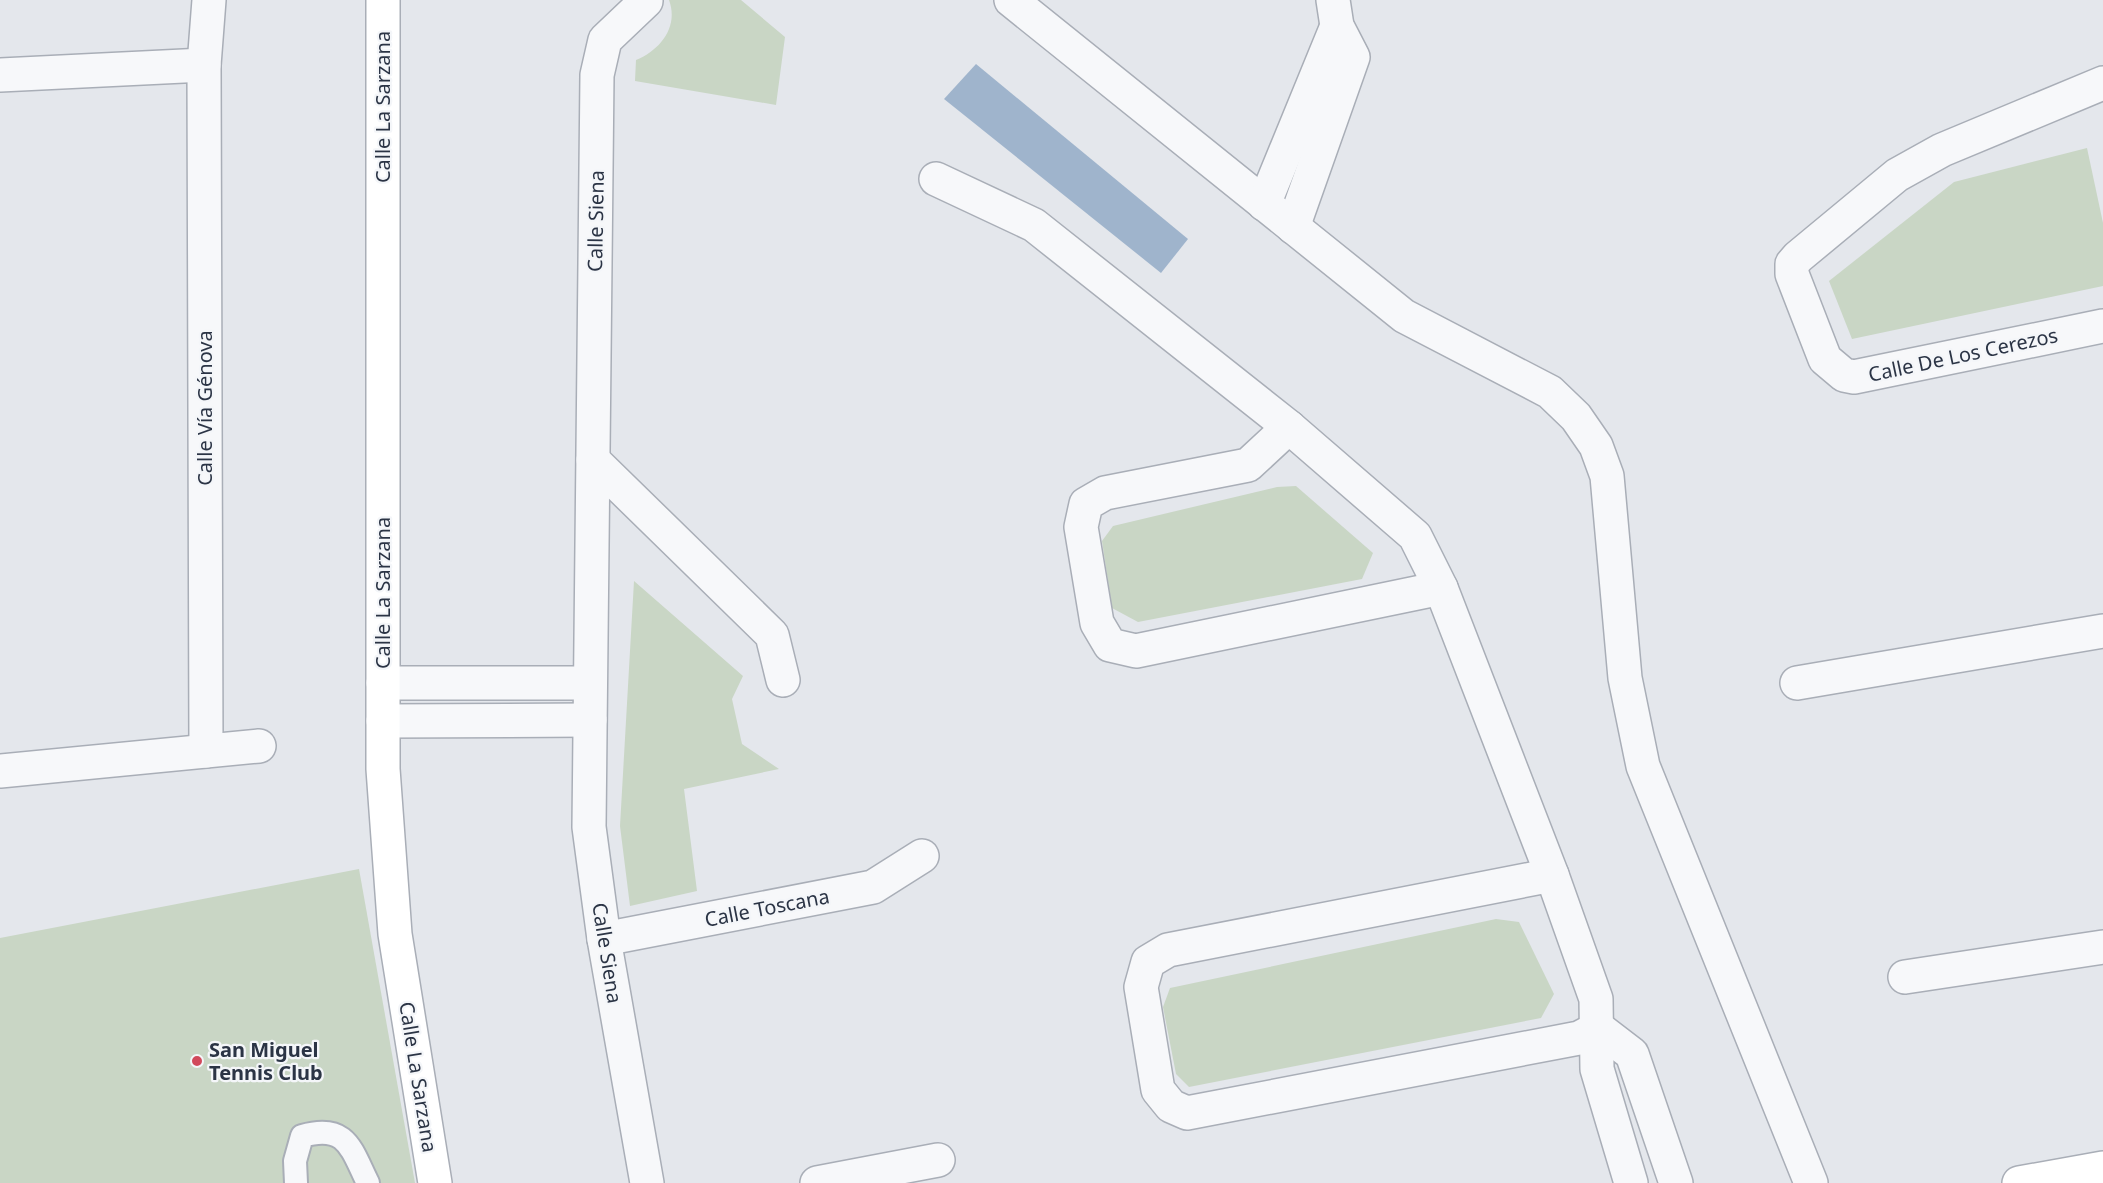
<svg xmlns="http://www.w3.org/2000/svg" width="2103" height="1183" font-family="'Noto Sans',sans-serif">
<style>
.green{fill:#c9d6c5}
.water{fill:#9fb4cc}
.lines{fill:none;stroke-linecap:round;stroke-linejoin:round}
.lane-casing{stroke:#a9aeb7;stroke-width:26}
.street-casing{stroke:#a9aeb7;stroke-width:36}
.secondary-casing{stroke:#a9aeb7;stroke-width:36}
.lane{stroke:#f7f8fa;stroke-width:22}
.street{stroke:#f7f8fa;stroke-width:33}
.secondary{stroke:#fff;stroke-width:33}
.poi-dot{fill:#d1495b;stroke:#f4f6f9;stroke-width:2}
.labels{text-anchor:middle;stroke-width:4.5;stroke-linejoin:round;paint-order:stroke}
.street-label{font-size:20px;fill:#2b3445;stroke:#f4f6f9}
.poi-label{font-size:20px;font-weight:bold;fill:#2b3445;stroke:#f4f6f9;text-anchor:start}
</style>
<rect width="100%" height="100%" fill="#e4e7ec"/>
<!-- green -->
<g class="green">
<path d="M669,0H741L785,37L776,105L635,81L636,60C660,50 679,27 669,0Z"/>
<polygon points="2087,148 2103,223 2103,286 1852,339 1829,281 1954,182"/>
<polygon points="1296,486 1373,553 1362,579 1138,622 1112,608 1102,541 1113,526 1277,487"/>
<polygon points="634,581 743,676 732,699 742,744 779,769 684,789 697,891 630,906 620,826"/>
<polygon points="359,869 415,1183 0,1183 0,938"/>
<polygon points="1496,919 1519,922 1554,994 1541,1018 1189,1087 1176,1074 1163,1007 1170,988"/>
</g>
<!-- water -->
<polygon class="water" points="976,64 1188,239 1161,273 944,99"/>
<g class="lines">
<defs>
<path id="lane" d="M296,1183L295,1161L302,1136C347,1123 351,1149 368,1183"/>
<g id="street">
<polyline points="1011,0 1404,316 1550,392 1576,417 1596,446 1607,476 1625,678 1643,766 1811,1183"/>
<polyline points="646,1 605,40 597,75 589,827 604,939 647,1183"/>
<polyline points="0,75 204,65"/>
<polyline points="2103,83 1942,150 1897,175 1798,257 1792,264 1792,274 1825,359 1844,375 1854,377 2103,326"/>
<polyline points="936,179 1034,225 1289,427 1415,536 1441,588 1552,875 1596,999 1597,1069 1631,1183"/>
<polyline points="1264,204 1337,26"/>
<polyline points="1293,227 1353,57 1337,26 1333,0"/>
<polyline points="1289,427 1248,465 1105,493 1086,504 1081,527 1097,623 1110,645 1136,651 1441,588"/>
<polyline points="593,460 772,635 783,680"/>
<polyline points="383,683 590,683"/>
<polyline points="1797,683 2103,631"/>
<polyline points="383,721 590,720"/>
<polyline points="206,751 204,65 209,0"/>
<polyline points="0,771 259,746"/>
<polyline points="1552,875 1168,950 1148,962 1141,987 1158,1090 1171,1106 1187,1113 1579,1038 1598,1028"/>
<polyline points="604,939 873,887 922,856"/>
<polyline points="1905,977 2103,947"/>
<polyline points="1598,1028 1632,1054 1676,1183"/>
<polyline points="817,1183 938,1160"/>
</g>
<g id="secondary">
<polyline points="383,0 383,769 395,934 435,1183"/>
<polyline points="2019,1183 2103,1168"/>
</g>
</defs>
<!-- lane casing -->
<use href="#lane" class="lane-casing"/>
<!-- street casing -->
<use href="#street" class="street-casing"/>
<!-- secondary casing -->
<use href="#secondary" class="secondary-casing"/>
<!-- lane -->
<use href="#lane" class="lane"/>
<!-- street -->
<use href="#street" class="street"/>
<!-- secondary -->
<use href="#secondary" class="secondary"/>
</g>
<!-- markers -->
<circle class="poi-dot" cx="197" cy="1061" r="6"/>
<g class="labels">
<!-- street labels -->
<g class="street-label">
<text transform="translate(383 107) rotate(-90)" y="7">Calle La Sarzana</text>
<text transform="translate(596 221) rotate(-89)" y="7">Calle Siena</text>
<text transform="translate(1963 355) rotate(-12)" y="7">Calle De Los Cerezos</text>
<text transform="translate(205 408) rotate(-90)" y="7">Calle Vía Génova</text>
<text transform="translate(383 593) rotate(-90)" y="7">Calle La Sarzana</text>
<text transform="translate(767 908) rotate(-11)" y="7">Calle Toscana</text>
<text transform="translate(607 953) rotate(81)" y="7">Calle Siena</text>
<text transform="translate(418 1077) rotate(81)" y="7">Calle La Sarzana</text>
</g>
<!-- poi labels -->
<g class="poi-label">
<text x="209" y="1057">San Miguel<tspan x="209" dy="23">Tennis Club</tspan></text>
</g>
</g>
</svg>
